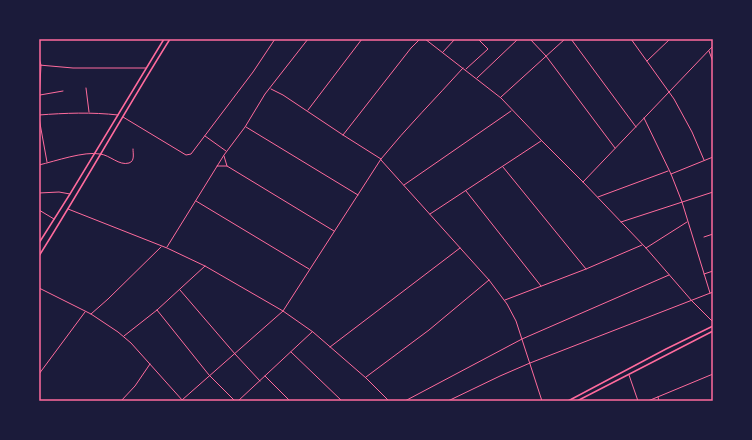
<svg xmlns="http://www.w3.org/2000/svg" width="752" height="440" font-family="Poppins,sans-serif">
<style>
.lines{fill:none;stroke-linecap:round;stroke-linejoin:round}
.minor{stroke:#ff6b9d;stroke-width:1}
.secondary{stroke:#ff6b9d;stroke-width:1.5}
.neatline{fill:none;stroke:#ff6b9d;stroke-width:1.5}
</style>
<rect width="100%" height="100%" fill="#1b1b3a"/>
<g class="lines">
<!-- minor -->
<g class="minor">
<polyline points="425,39 501,98 542,141 583,182 646,248 692,301 713,322"/>
<polyline points="530,39 546,56 615,148"/>
<polyline points="571,39 636,127"/>
<polyline points="631,39 669,92 674,99 692,132 704,160"/>
<polyline points="709,51 713,62"/>
<polyline points="443,52 455,39"/>
<polyline points="39,58 41,65 39,102"/>
<polyline points="647,61 670,39"/>
<polyline points="39,65 73,68 146,68"/>
<polyline points="466,69 488,49 478,39"/>
<polyline points="477,78 518,39"/>
<polyline points="86,88 89,112"/>
<polyline points="271,89 283,95 343,135 381,159"/>
<polyline points="40,95 63,91"/>
<polyline points="501,97 565,39"/>
<polyline points="308,110 362,39"/>
<path d="M39,115C65,113 92,112 118,115"/>
<polyline points="123,117 186,155 191,154 253,72 275,39"/>
<polyline points="39,118 47,162"/>
<polyline points="644,118 671,174 682,202 710,293"/>
<polyline points="246,127 358,195"/>
<polyline points="343,135 411,48 420,39"/>
<polyline points="205,136 226,151"/>
<polyline points="224,156 227,166"/>
<polyline points="381,160 489,280 507,304 516,321 542,401"/>
<path d="M39,165C56,161 84,151 100,154C110,155 119,166 129,163C135,161 133,154 133,149"/>
<polyline points="217,166 227,166 334,231"/>
<polyline points="503,167 586,269"/>
<polyline points="671,174 713,157"/>
<polyline points="583,182 713,46"/>
<polyline points="404,185 511,111"/>
<polyline points="466,191 541,286"/>
<polyline points="39,193 59,192 70,194"/>
<polyline points="598,197 668,171"/>
<polyline points="196,201 309,269"/>
<polyline points="68,209 167,248 205,266 283,311 313,332 366,378 389,401"/>
<polyline points="39,210 54,219"/>
<polyline points="430,214 541,141"/>
<polyline points="621,222 713,192"/>
<polyline points="704,237 713,234"/>
<polyline points="167,247 224,155 245,127 265,94 308,39"/>
<polyline points="646,248 687,222"/>
<polyline points="704,274 713,271"/>
<polyline points="39,288 91,314 118,332 131,343 183,401"/>
<polyline points="180,290 235,354 260,381"/>
<polyline points="505,300 586,269 642,245"/>
<polyline points="157,310 209,375 235,401"/>
<polyline points="91,314 108,299 161,247"/>
<polyline points="124,336 157,310 205,266"/>
<polyline points="330,347 460,248"/>
<polyline points="291,352 342,401"/>
<polyline points="39,374 85,312"/>
<polyline points="629,375 638,401"/>
<polyline points="265,376 290,401"/>
<polyline points="366,377 429,330 489,280"/>
<polyline points="658,397 659,401"/>
<path d="M182,400L283,311L381,159C407,127 436,98 463,68"/>
<polyline points="121,401 135,386 150,364"/>
<polyline points="238,401 312,332"/>
<polyline points="405,401 522,339 669,275"/>
<polyline points="448,401 500,376 530,363 713,292"/>
<polyline points="648,401 713,374"/>
</g>
<!-- secondary -->
<g class="secondary">
<polyline points="39,243 70,194 164,39"/>
<path d="M39,256C84,184 125,111 170,39"/>
<polyline points="568,401 666,349 713,326"/>
<polyline points="577,401 713,331"/>
</g>
</g>
<!-- border -->
<rect width="752" height="440" fill="none" stroke="#1b1b3a" stroke-width="80"/>
<rect x="40" y="40" width="672" height="360" class="neatline"/>
</svg>
